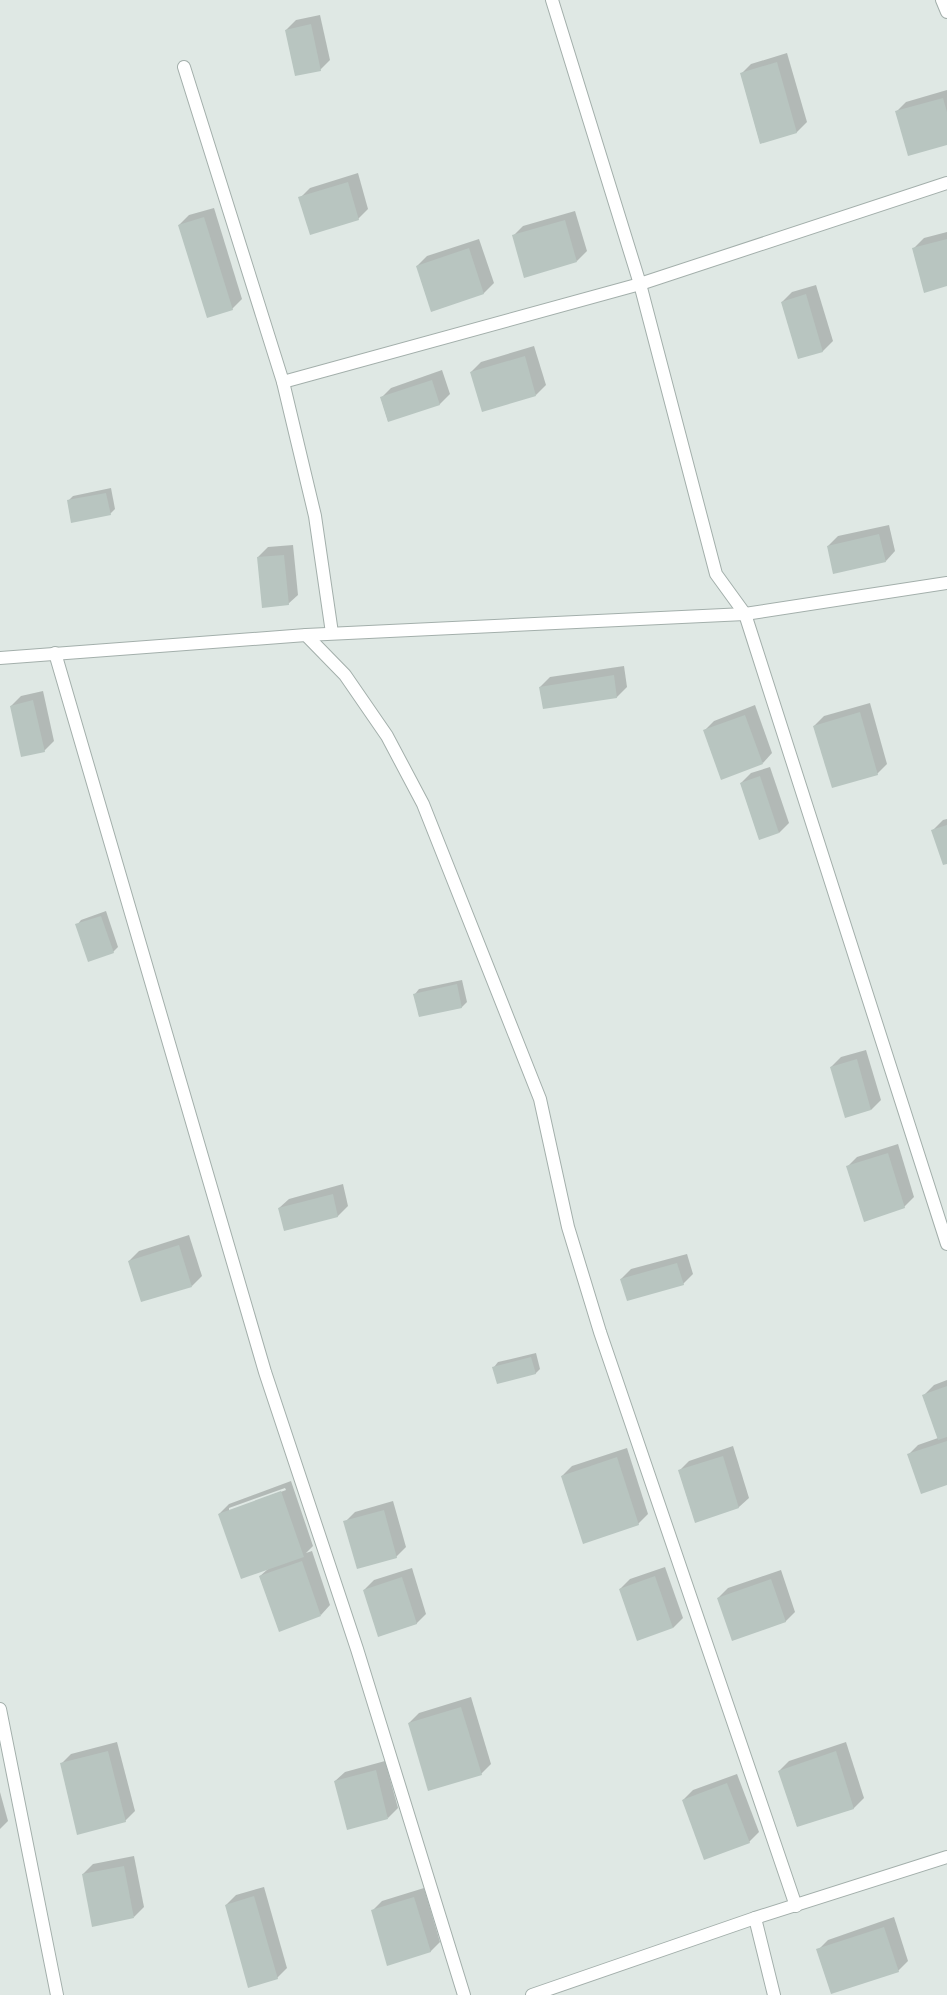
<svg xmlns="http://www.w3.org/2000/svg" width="947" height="1995" font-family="'DM Sans',sans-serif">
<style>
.shadow{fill:#0003;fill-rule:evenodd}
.building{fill:#b8c5c0}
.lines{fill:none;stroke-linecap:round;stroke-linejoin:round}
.minor-casing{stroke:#a3afab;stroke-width:14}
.minor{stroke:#fff;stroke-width:12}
</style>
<rect width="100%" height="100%" fill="#dfe8e4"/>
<!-- shadow -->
<g class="shadow">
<polygon points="320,15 330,60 320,70 286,30 296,20"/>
<polygon points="787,53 807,122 797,132 760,142 741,74 751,64"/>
<polygon points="947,90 947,144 896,112 906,102"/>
<polygon points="358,173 368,209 358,219 300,198 310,188"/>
<polygon points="214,208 242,299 232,309 179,225 189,215"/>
<polygon points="575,211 587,251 577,261 513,236 523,226"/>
<polygon points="947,232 947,285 914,248 924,238"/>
<polygon points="479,239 494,283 484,293 432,311 417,266 427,256"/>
<polygon points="816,285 833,341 823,351 799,358 782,302 792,292"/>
<polygon points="534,346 546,385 536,395 471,372 481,362"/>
<polygon points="442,370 450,394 440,404 388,421 381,398 391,388"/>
<polygon points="111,488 115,509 110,514 68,501 73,496"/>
<polygon points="889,525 895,551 886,561 828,546 838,536"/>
<polygon points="293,545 298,595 288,604 258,557 268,547"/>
<polygon points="624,666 627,687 617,697 540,687 550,677"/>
<polygon points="43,691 54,741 44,751 11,706 21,696"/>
<polygon points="870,703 887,764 877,774 814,726 824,716"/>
<polygon points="755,705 772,753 763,763 704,731 714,721"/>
<polygon points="770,767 789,823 779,833 741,783 751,773"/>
<polygon points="947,819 947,862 933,830 943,820"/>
<polygon points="106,911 118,947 113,952 77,925 81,920"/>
<polygon points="462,980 467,1002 462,1007 419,1016 415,994 419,989"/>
<polygon points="866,1050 881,1100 871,1110 831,1067 841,1057"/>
<polygon points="898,1144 914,1197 904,1207 847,1167 857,1157"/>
<polygon points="343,1184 348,1206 338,1216 285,1230 279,1208 289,1199"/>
<polygon points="189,1235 202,1276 192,1286 129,1261 139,1251"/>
<polygon points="687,1254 693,1274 683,1284 621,1279 631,1269"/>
<polygon points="536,1353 540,1369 535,1374 494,1367 498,1362"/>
<polygon points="947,1380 947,1484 908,1455 918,1445 938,1438 924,1395 934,1385"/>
<polygon points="733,1446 749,1498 739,1507 695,1521 679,1471 689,1461"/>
<polygon points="627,1448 648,1514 638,1524 562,1476 572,1466"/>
<path d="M291,1481L313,1546L306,1553L312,1551L330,1605L321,1615L260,1576L268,1569L219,1514L229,1504ZM285,1488L286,1490L229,1511V1508Z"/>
<polygon points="393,1501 406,1547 396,1557 345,1522 355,1512"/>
<polygon points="665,1567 683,1618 673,1628 620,1589 630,1579"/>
<polygon points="412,1568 426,1614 416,1624 364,1590 374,1580"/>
<polygon points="781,1570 795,1612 785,1622 718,1598 728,1588"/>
<polygon points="471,1697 491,1764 481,1774 409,1723 419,1713"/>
<polygon points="117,1742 135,1811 125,1821 61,1764 71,1754"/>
<polygon points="846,1742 864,1798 854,1808 797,1826 779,1771 789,1761"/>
<polygon points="385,1761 398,1808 388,1818 335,1781 345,1772"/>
<polygon points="737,1774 759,1832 749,1842 683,1800 693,1790"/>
<polygon points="0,1792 8,1821 0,1829"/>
<polygon points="134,1856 144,1907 134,1917 83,1874 93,1864"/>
<polygon points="264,1887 287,1968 277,1978 226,1905 236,1895"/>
<polygon points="424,1888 440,1942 430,1952 372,1911 382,1901"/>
<polygon points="894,1917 908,1961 898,1971 818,1950 828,1940"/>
</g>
<!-- building -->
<g class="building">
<polygon points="311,24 321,71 295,76 285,30"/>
<polygon points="777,62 797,133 760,144 740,73"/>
<polygon points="943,98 947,112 947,145 908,156 895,111"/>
<polygon points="348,182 359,220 310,235 298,197"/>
<polygon points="204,217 233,310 207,318 178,225"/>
<polygon points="565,220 577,262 524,278 512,235"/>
<polygon points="947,239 947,286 924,293 912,248"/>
<polygon points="469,248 484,294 431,312 416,266"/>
<polygon points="806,294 823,352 798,359 781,302"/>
<polygon points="525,356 536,396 482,412 470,372"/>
<polygon points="432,380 440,405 388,422 380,397"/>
<polygon points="106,493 111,515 71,523 67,500"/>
<polygon points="879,534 886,562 833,574 827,546"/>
<polygon points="284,555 289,605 262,608 257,557"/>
<polygon points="614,675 617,698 543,709 539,687"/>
<polygon points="33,700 45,752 21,757 10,706"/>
<polygon points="860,712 878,775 832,788 813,726"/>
<polygon points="745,715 763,764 721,780 703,730"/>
<polygon points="760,776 779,833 759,840 740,783"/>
<polygon points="947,825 947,864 943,865 931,830"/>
<polygon points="101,916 114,953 88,962 75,924"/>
<polygon points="457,984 462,1008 419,1017 413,994"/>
<polygon points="857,1059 871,1110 845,1118 830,1067"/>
<polygon points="888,1153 905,1208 864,1222 846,1166"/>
<polygon points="333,1194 338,1217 284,1231 278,1208"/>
<polygon points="179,1245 192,1287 141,1302 128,1261"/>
<polygon points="677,1263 684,1285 627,1301 620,1279"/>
<polygon points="531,1357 536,1374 497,1384 492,1367"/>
<polygon points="947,1386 947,1437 938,1440 922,1395"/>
<polygon points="947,1441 947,1485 921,1494 907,1454"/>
<polygon points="723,1456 739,1508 695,1523 678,1470"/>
<polygon points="617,1457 639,1525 583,1544 561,1476"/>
<polygon points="281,1491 304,1557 241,1579 218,1514"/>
<polygon points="384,1510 397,1558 357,1569 343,1521"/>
<polygon points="302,1561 321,1616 279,1632 259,1576"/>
<polygon points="655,1576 673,1628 637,1641 619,1589"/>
<polygon points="402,1577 417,1624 378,1637 363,1590"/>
<polygon points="771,1579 786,1622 732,1641 717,1598"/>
<polygon points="461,1707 482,1775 428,1791 408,1723"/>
<polygon points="108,1751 126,1822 77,1835 60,1763"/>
<polygon points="836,1751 854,1809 797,1827 778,1771"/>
<polygon points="376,1770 388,1819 347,1830 334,1781"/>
<polygon points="727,1783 750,1843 704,1860 682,1800"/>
<polygon points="124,1866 134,1918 92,1927 82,1874"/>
<polygon points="254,1896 278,1979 248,1988 225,1905"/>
<polygon points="414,1897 431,1952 387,1966 371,1910"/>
<polygon points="884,1927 899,1972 831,1994 816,1949"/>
</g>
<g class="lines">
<defs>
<g id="minor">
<polyline points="552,0 640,284 716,574 745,614 947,1244"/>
<polyline points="942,0 947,12"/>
<polyline points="184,67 283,382 315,516 332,633"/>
<polyline points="283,382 640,284 947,183"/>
<polyline points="306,635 345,675 387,736 423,804 540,1099 568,1227 600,1332 796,1906"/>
<polyline points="55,653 265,1372 357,1649 464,1995"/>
<polyline points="0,658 306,635 745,614 947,583"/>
<polyline points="0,1709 57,1995"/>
<polyline points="532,1995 755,1918"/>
<polyline points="774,1995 755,1918 947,1857"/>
</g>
</defs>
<!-- minor casing -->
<use href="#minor" class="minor-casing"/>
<!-- minor -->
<use href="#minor" class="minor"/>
</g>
</svg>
